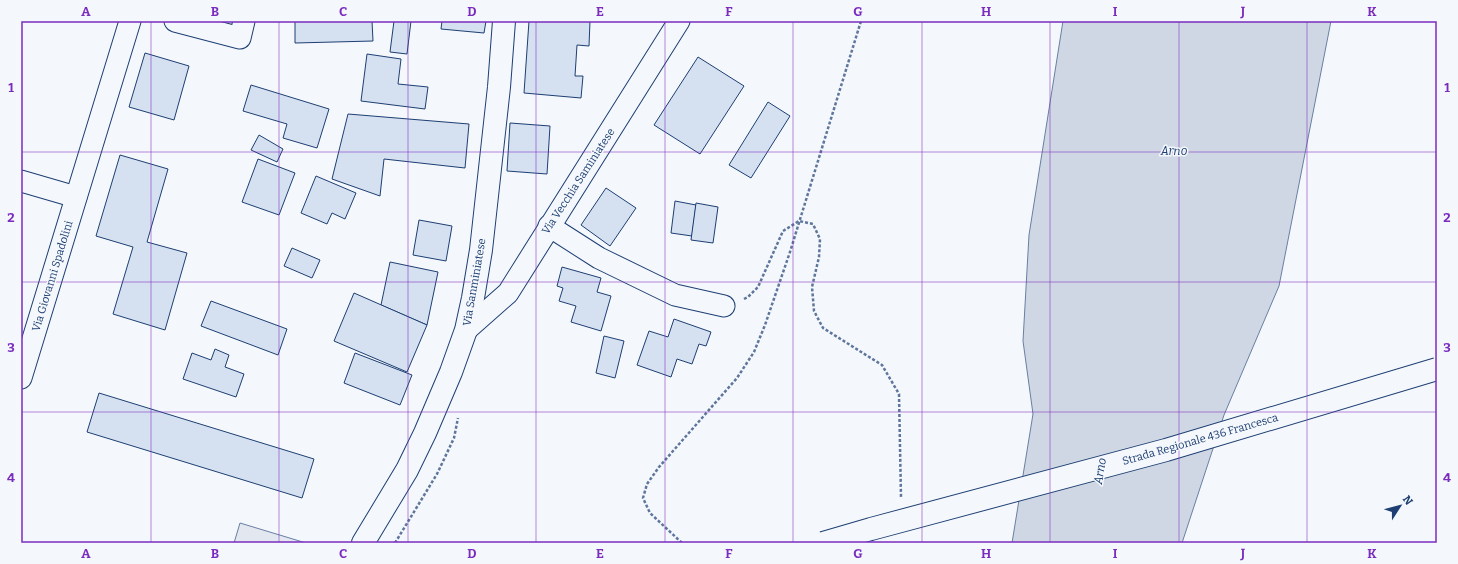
<svg xmlns="http://www.w3.org/2000/svg" width="1458" height="564" font-family="Bitter,serif">
<style>
.parking{fill:#e3e8f0;stroke:#687fa3}
.water{fill:#cfd7e4;stroke:#687fa3}
.building{fill:#d5e0f0;stroke:#1d3f73}
.lines{fill:none;stroke-linecap:round;stroke-linejoin:round}
.street-casing{stroke:#1d3f73;stroke-width:23}
.secondary-casing{stroke:#1d3f73;stroke-width:24}
.path{stroke:#5e769c;stroke-width:2.5;stroke-dasharray:3 2;stroke-linecap:butt}
.street{stroke:#f4f7fb;stroke-width:21}
.secondary{stroke:#f4f7fb;stroke-width:22}
.primary-bridge-casing{stroke:#1d3f73;stroke-width:24;stroke-linecap:butt}
.primary-bridge{stroke:#f4f7fb;stroke-width:22}
.grid{fill:none;stroke:#7b2cbf;stroke-width:1;stroke-opacity:0.55}
.labels{text-anchor:middle;stroke-width:3;stroke-linejoin:round;paint-order:stroke}
.street-label{font-size:11px;fill:#1d3f73;stroke:#f4f7fb}
.water-label{font-size:12px;font-style:italic;fill:#1d3f73;stroke:#f4f7fb}
.neatline{fill:none;stroke:#7b2cbf;stroke-width:1.5}
.grid-label{font-size:13px;text-anchor:middle;font-weight:bold;fill:#7b2cbf}
</style>
<rect width="100%" height="100%" fill="#f4f7fb"/>
<!-- parking -->
<polygon class="parking" points="240,523 306,543 234,543"/>
<!-- water -->
<polygon class="water" points="1063,21 1331,21 1279,286 1224,415 1182,543 1012,543 1033,414 1023,341 1029,235"/>
<!-- building -->
<g class="building">
<polygon points="295,21 372,21 373,41 295,43"/>
<polygon points="394,21 411,21 407,54 390,52"/>
<polygon points="442,21 486,21 484,33 441,29"/>
<polygon points="529,21 590,21 589,46 577,45 575,76 583,76 581,98 524,93"/>
<polygon points="145,53 189,66 174,120 129,107"/>
<polygon points="367,54 401,59 398,84 428,87 425,109 361,101"/>
<polygon points="698,57 744,86 700,154 654,125"/>
<polygon points="251,85 329,109 317,148 283,138 287,124 243,111"/>
<polygon points="768,102 790,116 751,178 729,165"/>
<polygon points="348,114 469,124 465,168 384,159 380,196 332,179"/>
<polygon points="510,123 550,126 547,174 507,171"/>
<polygon points="259,135 283,149 277,162 251,150"/>
<polygon points="120,155 168,169 147,242 187,253 165,330 113,314 133,247 96,236"/>
<polygon points="258,159 295,173 279,215 242,202"/>
<polygon points="316,176 356,193 345,219 332,213 327,224 301,213"/>
<polygon points="606,188 636,208 610,246 581,225"/>
<polygon points="675,201 696,205 692,236 671,233"/>
<polygon points="696,203 718,207 713,243 691,240"/>
<polygon points="419,220 452,226 446,261 413,255"/>
<polygon points="292,248 320,260 312,278 284,266"/>
<polygon points="390,262 438,272 427,325 381,305"/>
<polygon points="562,267 601,278 597,292 611,296 601,331 571,322 576,306 559,301 563,288 557,286"/>
<polygon points="354,293 427,325 407,372 334,341"/>
<polygon points="211,301 287,329 278,355 201,326"/>
<polygon points="674,319 711,332 706,346 699,344 692,364 677,359 671,377 637,365 649,331 668,337"/>
<polygon points="604,336 624,341 615,378 596,373"/>
<polygon points="215,349 229,355 225,367 244,374 236,397 183,379 192,353 211,360"/>
<polygon points="355,353 412,375 400,405 344,383"/>
<polygon points="99,393 314,459 302,498 87,432"/>
</g>
<g class="lines">
<defs>
<g id="street">
<polyline points="175,21 240,38 244,21"/>
<polyline points="21,181 76,197"/>
<polyline points="549,226 599,258 675,295 724,306"/>
<polyline points="466,330 508,293 679,21"/>
<polyline points="21,378 130,21"/>
</g>
<polyline id="secondary" points="363,543 407,470 425,433 451,372 466,330 473,298 481,250 499,87 504,21"/>
</defs>
<!-- street casing -->
<use href="#street" class="street-casing"/>
<!-- secondary casing -->
<use href="#secondary" class="secondary-casing"/>
<!-- path -->
<g class="path">
<polyline points="744,299 748,297 758,287 783,231 799,221 813,224 820,239 819,257 812,287 814,311 823,328 882,365 899,394 901,497"/>
<polyline points="395,543 437,474 454,438 458,418"/>
<polyline points="682,543 650,513 643,498 647,484 659,467 737,378 754,352 765,325 790,252 861,21"/>
</g>
<!-- street -->
<use href="#street" class="street"/>
<!-- secondary -->
<use href="#secondary" class="secondary"/>
<defs>
<polyline id="primary-bridge" points="823,543 871,529 1166,450 1437,369"/>
</defs>
<!-- primary-bridge casing -->
<use href="#primary-bridge" class="primary-bridge-casing"/>
<!-- primary-bridge -->
<use href="#primary-bridge" class="primary-bridge"/>
</g>
<!-- grid -->
<path class="grid" d="M151,21V543M279,21V543M408,21V543M536,21V543M665,21V543M793,21V543M922,21V543M1050,21V543M1179,21V543M1307,21V543M21,152H1437M21,282H1437M21,412H1437"/>
<g class="labels">
<!-- street labels -->
<g class="street-label">
<text transform="translate(578 181) rotate(-57)" y="4">Via Vecchia Saminiatese</text>
<text transform="translate(52 276) rotate(-73)" y="4">Via Giovanni Spadolini</text>
<text transform="translate(474 282) rotate(-80)" y="4">Via Sanminiatese</text>
<text transform="translate(1200 439) rotate(-16)" y="4">Strada Regionale 436 Francesca</text>
</g>
<!-- water labels -->
<g class="water-label">
<text x="1174" y="155">Arno</text>
<text transform="translate(1100 471) rotate(-80)" y="4">Arno</text>
</g>
</g>
<!-- border -->
<rect width="1458" height="564" fill="none" stroke="#f4f7fb" stroke-width="44"/>
<!-- north arrow -->
<g transform="translate(1400 506) rotate(54)" stroke="#f4f7fb" stroke-width="3" paint-order="stroke">
<path d="M0-3L7 15L0 10L-7 15Z" fill="#1d3f73"/>
<text y="-6" font-size="11" font-weight="bold" text-anchor="middle" fill="#1d3f73">N</text>
</g>
<rect x="22" y="22" width="1414" height="520" class="neatline"/>
<g class="grid-label">
<text x="86" y="16">A</text>
<text x="215" y="16">B</text>
<text x="343" y="16">C</text>
<text x="472" y="16">D</text>
<text x="600" y="16">E</text>
<text x="729" y="16">F</text>
<text x="858" y="16">G</text>
<text x="986" y="16">H</text>
<text x="1115" y="16">I</text>
<text x="1243" y="16">J</text>
<text x="1372" y="16">K</text>
<text x="11" y="92">1</text>
<text x="1447" y="92">1</text>
<text x="11" y="222">2</text>
<text x="1447" y="222">2</text>
<text x="11" y="352">3</text>
<text x="1447" y="352">3</text>
<text x="11" y="482">4</text>
<text x="1447" y="482">4</text>
<text x="86" y="558">A</text>
<text x="215" y="558">B</text>
<text x="343" y="558">C</text>
<text x="472" y="558">D</text>
<text x="600" y="558">E</text>
<text x="729" y="558">F</text>
<text x="858" y="558">G</text>
<text x="986" y="558">H</text>
<text x="1115" y="558">I</text>
<text x="1243" y="558">J</text>
<text x="1372" y="558">K</text>
</g>
</svg>
